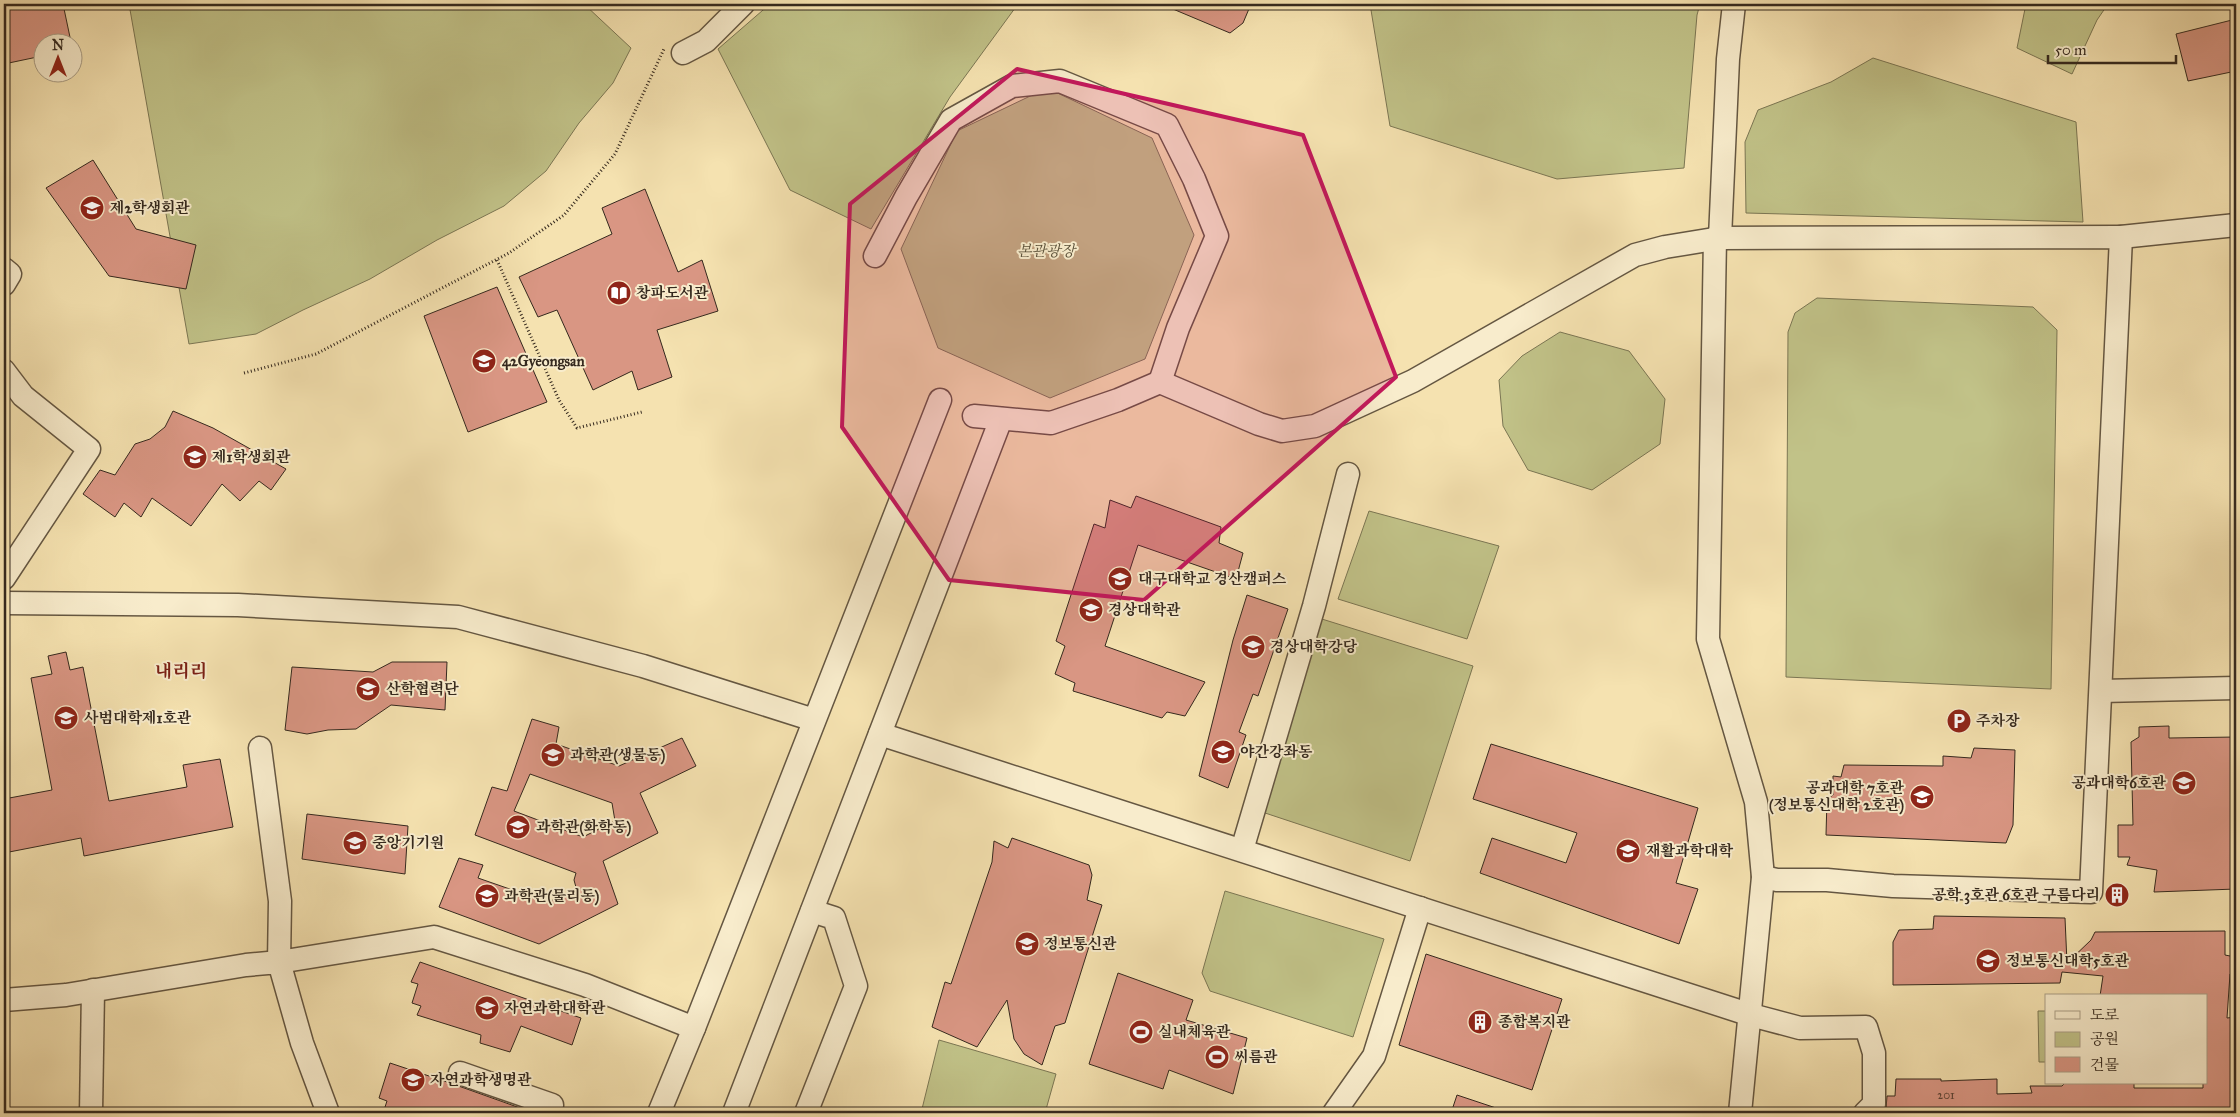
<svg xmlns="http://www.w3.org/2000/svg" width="2240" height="1117" font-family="'IM FELL Great Primer','Noto Serif KR',serif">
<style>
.green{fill:#c1c288;stroke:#7b7653}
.building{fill:#d99683;stroke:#35291e;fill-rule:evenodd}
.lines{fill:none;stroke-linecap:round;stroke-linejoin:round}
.minor-casing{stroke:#655742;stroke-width:25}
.path{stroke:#35291e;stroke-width:3;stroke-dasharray:1 2.5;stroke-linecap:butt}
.minor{stroke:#f8eccc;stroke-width:22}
.marked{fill:#c2185b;fill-opacity:0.2;stroke:#c2185b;stroke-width:4;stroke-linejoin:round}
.labels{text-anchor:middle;stroke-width:4;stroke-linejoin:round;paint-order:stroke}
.number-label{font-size:12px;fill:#5e4437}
.poi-label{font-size:15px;font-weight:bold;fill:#35291e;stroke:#f8eccc;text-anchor:start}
.park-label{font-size:15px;font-style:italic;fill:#584f38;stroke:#f8eccc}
.quarter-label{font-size:18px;font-weight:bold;fill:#7a1f14;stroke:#f8eccc}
</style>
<rect width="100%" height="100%" fill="#f5e2b0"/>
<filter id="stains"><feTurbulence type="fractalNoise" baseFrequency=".004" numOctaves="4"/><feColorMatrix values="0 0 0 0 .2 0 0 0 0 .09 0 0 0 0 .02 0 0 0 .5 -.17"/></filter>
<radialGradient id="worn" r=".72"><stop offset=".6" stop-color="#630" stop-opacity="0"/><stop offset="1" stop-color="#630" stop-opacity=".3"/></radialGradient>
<!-- green -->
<g class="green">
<polygon points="129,4 584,4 631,48 613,83 579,123 546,171 504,206 437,240 370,279 303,310 256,334 189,344"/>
<polygon points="770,4 1018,4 950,97 871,229 790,190 718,49"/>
<polygon points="1367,4 1700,4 1697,15 1684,168 1557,179 1390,126 1371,10"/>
<polygon points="2026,4 2108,4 2097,20 2072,74 2017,48"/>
<polygon points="1873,58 2076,122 2083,222 1746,213 1745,142 1758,110 1831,82"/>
<polygon points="1047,88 1152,138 1194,235 1145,359 1050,398 938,348 901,249 957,131"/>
<polygon points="1817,298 2033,307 2057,330 2051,689 1786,677 1788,332 1795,313"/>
<polygon points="1560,332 1629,351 1665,399 1660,444 1592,490 1528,470 1503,426 1499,380 1522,356"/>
<polygon points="1369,511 1499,546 1467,639 1338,599"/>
<polygon points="1309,615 1473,666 1410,861 1253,809"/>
<polygon points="1225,891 1384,939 1353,1037 1210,991 1202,973"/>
<polygon points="2038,1011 2046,1011 2046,1062 2039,1062"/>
<polygon points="939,1040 1056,1074 1045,1113 921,1113"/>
</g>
<!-- building -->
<g class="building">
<polygon points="4,4 63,4 71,42 42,42 42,56 4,64"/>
<polygon points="1161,4 1251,4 1243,23 1230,33"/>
<polygon points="2236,19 2236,71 2188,81 2176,34"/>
<polygon points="93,160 136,229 196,245 186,289 109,276 46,188"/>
<polygon points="645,189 678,272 702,260 718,311 657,330 672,377 638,390 632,371 593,390 557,310 538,317 519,277 612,234 602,208"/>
<polygon points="497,287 547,402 468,432 424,316"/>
<polygon points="173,411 213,428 286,469 271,490 259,481 240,501 222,484 191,526 152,498 141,517 124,503 115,517 83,494 100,470 115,475 135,444 150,439 165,427"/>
<polygon points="1136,496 1221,527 1219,543 1243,553 1236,579 1138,545 1105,646 1205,682 1185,716 1167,712 1162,718 1073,691 1075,683 1055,674 1065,646 1056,641 1094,524 1105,528 1110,500 1131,508"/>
<polygon points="1247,595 1288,609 1258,696 1253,694 1239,732 1246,735 1228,788 1199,776 1233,640"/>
<polygon points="66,652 70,670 83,667 109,801 187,787 183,765 220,759 233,827 84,856 81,838 4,853 4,799 52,790 31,678 52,674 48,656"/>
<polygon points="392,662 447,662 445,710 391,705 356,729 328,730 307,734 285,730 292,667 373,672"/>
<path d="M532,719L559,727L556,744L619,766L682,738L696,766L640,793L658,833L603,861L618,904L539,944L439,907L459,858L483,865L478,878L547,902L577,891L574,880L576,873L475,835L492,787L507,791ZM530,774L612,803L615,821L583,837L514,811Z"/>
<polygon points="2169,726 2169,738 2236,737 2236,889 2154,892 2157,870 2127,865 2130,857 2118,857 2118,825 2133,825 2131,742 2139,737 2139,727"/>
<polygon points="1491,744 1698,808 1676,883 1698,889 1679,944 1480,873 1492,838 1566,863 1577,833 1473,799"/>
<polygon points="1974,748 2015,750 2013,825 2006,843 1826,835 1827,799 1833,795 1833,776 1841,777 1844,765 1943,766 1943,756 1971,758"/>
<polygon points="307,814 408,826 405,874 302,859"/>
<polygon points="1012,838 1089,865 1092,875 1087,900 1102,905 1065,1023 1055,1026 1042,1065 1024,1054 1014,1039 1007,1000 977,1047 932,1027 945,982 951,984 992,862 994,841 1008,848"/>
<polygon points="1934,916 2065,918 2067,963 2091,940 2095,932 2225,931 2225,955 2235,957 2234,971 2230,974 2227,1018 2236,1017 2236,1113 1883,1113 1886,1109 1887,1096 1895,1096 1896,1079 1941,1079 1941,1081 1997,1079 1997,1094 2032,1093 2030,1086 2062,1086 2065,1083 2134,1083 2134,1088 2203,1088 2203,1083 2206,1083 2206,996 2100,996 2103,976 2062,972 2060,983 1893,985 1893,942 1899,930 1933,929"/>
<polygon points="1426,954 1562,999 1532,1090 1399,1045"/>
<polygon points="420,962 581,1018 572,1045 521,1026 510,1052 480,1043 481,1035 417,1015 421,1006 412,1003 418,984 411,982"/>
<polygon points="1118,973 1193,1000 1186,1020 1247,1038 1233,1094 1169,1070 1163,1089 1089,1064"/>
<polygon points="390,1063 453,1084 534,1113 383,1113 387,1101 379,1098"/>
<polygon points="1457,1095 1505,1111 1504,1113 1451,1113"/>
</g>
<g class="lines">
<defs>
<g id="minor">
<polyline points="683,53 706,41 743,4"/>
<polyline points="2121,237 2236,225"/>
<polyline points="1715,238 1708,639 1756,802 1763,877 1740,1113"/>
<polyline points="1720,238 1728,59 1734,4"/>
<polyline points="875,256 906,197 951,120 1012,86 1060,81 1167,125 1194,179 1217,236 1178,328 1160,382"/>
<polyline points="4,269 10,274 4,284"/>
<polyline points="4,371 23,396 89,449 4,578"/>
<polyline points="974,416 1051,423 1118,400 1160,382 1259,424 1282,431 1315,426 1413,381 1635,255 1665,247 1720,238 2121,237 2091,892 1893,886 1827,880 1777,880 1763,877"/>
<polyline points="4,603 238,605 458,617 643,666 814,720"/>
<polyline points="2101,691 2236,688"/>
<polyline points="880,734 1751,1015 1800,1028 1866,1027 1874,1053 1874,1104 1865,1113"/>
<polyline points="260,748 280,901 279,962 434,937 585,985 694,1028"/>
<polyline points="1242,850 1314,606 1348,474"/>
<polyline points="4,1000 66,995 246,965 279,962 302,1043 328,1113"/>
<polyline points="460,1073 552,1105 550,1113"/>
<polyline points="91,1113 93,990"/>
<polyline points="659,1113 694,1028 940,400"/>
<polyline points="734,1113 1001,419"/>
<polyline points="806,1113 856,986 834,918 812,911"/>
<polyline points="1334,1113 1374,1056 1420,908"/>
</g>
</defs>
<!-- minor casing -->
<use href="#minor" class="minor-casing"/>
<!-- path -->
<g class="path">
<polyline points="497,260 559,400 577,428 642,412"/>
<polyline points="244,373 316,354 509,253 564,215 615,154 664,49"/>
</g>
<!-- minor -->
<use href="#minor" class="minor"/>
</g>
<!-- marked area -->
<path class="marked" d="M1017,69L1303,135L1396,377L1144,600L949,580L842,427L850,204Z"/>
<!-- icons -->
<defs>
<symbol id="university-disc" viewBox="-11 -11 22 22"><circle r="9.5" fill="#8f2418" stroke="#f8eccc"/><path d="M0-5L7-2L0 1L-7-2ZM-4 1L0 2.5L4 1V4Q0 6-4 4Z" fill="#fff"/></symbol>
<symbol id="library-disc" viewBox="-11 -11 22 22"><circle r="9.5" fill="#8f2418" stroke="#f8eccc"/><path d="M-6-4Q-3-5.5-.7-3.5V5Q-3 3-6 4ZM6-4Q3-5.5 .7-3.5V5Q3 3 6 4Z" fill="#fff"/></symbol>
<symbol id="parking-disc" viewBox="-11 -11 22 22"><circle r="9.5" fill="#8f2418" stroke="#f8eccc"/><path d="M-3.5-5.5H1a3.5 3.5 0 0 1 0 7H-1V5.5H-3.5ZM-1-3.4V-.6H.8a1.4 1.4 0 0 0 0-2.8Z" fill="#fff"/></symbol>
<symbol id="building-disc" viewBox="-11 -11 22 22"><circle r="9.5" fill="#8f2418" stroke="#f8eccc"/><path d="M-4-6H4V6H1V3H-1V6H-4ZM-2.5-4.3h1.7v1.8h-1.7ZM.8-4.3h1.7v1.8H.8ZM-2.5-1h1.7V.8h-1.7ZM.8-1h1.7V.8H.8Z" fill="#fff"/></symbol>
<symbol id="stadium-disc" viewBox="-11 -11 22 22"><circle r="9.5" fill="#8f2418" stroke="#f8eccc"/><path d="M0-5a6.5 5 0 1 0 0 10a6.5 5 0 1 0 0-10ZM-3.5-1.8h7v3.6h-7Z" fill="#fff"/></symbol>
</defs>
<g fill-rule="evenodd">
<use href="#university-disc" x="78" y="194" width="28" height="28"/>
<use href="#library-disc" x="605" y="279" width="28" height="28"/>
<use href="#university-disc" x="470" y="347" width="28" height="28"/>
<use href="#university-disc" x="181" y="443" width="28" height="28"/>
<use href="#university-disc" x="1106" y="565" width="28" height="28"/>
<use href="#university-disc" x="1077" y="596" width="28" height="28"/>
<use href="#university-disc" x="1239" y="633" width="28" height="28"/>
<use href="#university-disc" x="354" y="675" width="28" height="28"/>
<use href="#university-disc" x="52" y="704" width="28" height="28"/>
<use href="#parking-disc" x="1945" y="707" width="28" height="28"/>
<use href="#university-disc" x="1209" y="738" width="28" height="28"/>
<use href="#university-disc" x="539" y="741" width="28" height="28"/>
<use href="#university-disc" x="2170" y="769" width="28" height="28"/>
<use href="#university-disc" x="1908" y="783" width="28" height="28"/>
<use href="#university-disc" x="504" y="813" width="28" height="28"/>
<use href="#university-disc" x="341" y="829" width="28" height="28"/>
<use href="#university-disc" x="1614" y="837" width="28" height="28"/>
<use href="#building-disc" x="2103" y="881" width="28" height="28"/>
<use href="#university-disc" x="473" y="882" width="28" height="28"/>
<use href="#university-disc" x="1013" y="930" width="28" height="28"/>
<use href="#university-disc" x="1974" y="947" width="28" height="28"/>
<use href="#university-disc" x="473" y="994" width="28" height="28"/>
<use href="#building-disc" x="1466" y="1008" width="28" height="28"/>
<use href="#stadium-disc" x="1127" y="1018" width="28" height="28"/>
<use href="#stadium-disc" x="1203" y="1043" width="28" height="28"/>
<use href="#university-disc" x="399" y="1066" width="28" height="28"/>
</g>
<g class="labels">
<!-- number labels -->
<g class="number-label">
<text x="1946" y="1099">201</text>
</g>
<!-- poi labels -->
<g class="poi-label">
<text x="110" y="213">제2학생회관</text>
<text x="636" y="298">창파도서관</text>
<text x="502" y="366">42Gyeongsan</text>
<text x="212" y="462">제1학생회관</text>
<text x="1138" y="584">대구대학교 경산캠퍼스</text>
<text x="1108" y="615">경상대학관</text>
<text x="1270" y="652">경상대학강당</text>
<text x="386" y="694">산학협력단</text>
<text x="84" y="723">사범대학제1호관</text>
<text x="1976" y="726">주차장</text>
<text x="1240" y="757">야간강좌동</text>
<text x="570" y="760">과학관(생물동)</text>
<text x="2166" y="788" text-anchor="end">공과대학6호관</text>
<text x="1904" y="793" text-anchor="end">공과대학 7호관<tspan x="1904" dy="17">(정보통신대학 2호관)</tspan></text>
<text x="536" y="832">과학관(화학동)</text>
<text x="372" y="848">중앙기기원</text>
<text x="1646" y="856">재활과학대학</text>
<text x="2100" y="900" text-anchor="end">공학 3호관 6호관 구름다리</text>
<text x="504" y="901">과학관(물리동)</text>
<text x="1044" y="949">정보통신관</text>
<text x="2006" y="966">정보통신대학5호관</text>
<text x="504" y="1013">자연과학대학관</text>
<text x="1498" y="1027">종합복지관</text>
<text x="1158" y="1037">실내체육관</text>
<text x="1234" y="1062">씨름관</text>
<text x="430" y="1085">자연과학생명관</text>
</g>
<!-- park labels -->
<g class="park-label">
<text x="1046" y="256">본관광장</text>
</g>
<!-- quarter labels -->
<g class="quarter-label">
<text x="181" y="677">내리리</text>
</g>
</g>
<!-- margin -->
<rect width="2240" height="1117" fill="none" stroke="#f5e2b0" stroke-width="20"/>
<rect x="5" y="5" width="2230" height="1107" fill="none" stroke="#35291e" stroke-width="2.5"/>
<rect x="10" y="10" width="2220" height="1097" fill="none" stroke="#35291e"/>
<!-- legend -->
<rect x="2045" y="994" width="162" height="90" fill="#f8eccc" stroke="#aa9e86"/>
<rect x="2055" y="1011" width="25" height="8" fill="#f8eccc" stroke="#aa9e86"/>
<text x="2090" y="1020" font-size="15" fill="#35291e">도로</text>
<rect x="2055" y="1032" width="25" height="15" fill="#c1c288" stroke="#aa9e86"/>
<text x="2090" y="1044" font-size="15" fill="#35291e">공원</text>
<rect x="2055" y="1057" width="25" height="15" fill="#d99683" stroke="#aa9e86"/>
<text x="2090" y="1070" font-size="15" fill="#35291e">건물</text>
<!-- north arrow -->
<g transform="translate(58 58)"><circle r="24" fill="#f8eccc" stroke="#aa9e86"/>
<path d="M0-4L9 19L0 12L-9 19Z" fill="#8f2418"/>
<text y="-8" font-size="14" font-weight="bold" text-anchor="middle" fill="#35291e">N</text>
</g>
<!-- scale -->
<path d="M2048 55v8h128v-8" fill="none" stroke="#35291e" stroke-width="2.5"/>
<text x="2055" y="55" font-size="15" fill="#35291e" stroke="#f8eccc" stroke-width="4" paint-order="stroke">50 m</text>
<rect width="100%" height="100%" filter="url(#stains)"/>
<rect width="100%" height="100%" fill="url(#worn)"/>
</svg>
